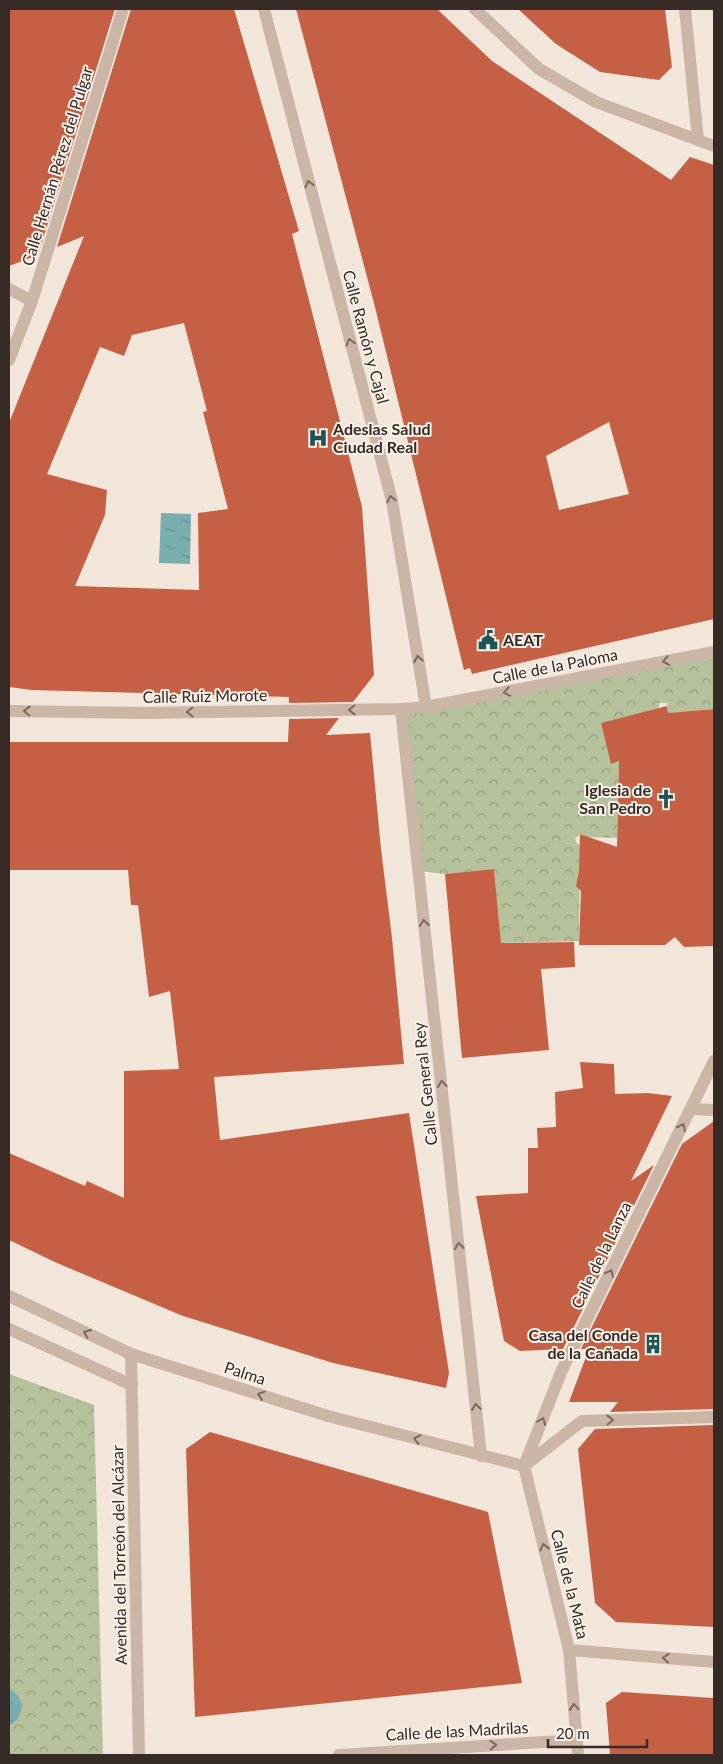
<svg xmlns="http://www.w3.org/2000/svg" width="723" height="1764" font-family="Lato,sans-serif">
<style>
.park{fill:url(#park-crowns)}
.water{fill:url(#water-ripples)}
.building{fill:#c66044;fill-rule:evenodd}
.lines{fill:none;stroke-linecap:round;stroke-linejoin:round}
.street{stroke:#cab5a6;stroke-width:12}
.oneway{stroke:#796960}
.labels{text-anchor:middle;stroke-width:4;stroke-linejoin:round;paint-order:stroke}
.street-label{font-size:16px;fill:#362b27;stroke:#f9f0e7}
.poi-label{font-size:16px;font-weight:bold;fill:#362b27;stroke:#f9f0e7;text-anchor:start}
</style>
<defs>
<pattern id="park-crowns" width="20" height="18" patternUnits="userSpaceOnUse" patternTransform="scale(1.25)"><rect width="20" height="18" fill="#b5c19a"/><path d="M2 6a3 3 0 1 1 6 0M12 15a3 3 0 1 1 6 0" fill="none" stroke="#949d7e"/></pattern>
<pattern id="water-ripples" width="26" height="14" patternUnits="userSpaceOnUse" patternTransform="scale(1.25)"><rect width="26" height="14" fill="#79aeaf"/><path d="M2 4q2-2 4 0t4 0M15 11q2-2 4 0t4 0" fill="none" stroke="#648e8e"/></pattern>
</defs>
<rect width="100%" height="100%" fill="#f2e6da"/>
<!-- park -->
<g class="park">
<polygon points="714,652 714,709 668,713 667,703 659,703 659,711 639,714 601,723 611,763 619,761 617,838 586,837 581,834 575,838 577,844 580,845 579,941 501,943 494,869 445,874 419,871 401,709"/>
<polygon points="9,1374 94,1405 103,1755 9,1755"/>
</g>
<!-- water -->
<g class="water">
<polygon points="161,513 191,514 190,564 159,563"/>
<path d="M9,1689C22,1695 24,1707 18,1719L9,1726Z"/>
</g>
<!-- building -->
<g class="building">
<polygon points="9,9 115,9 38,255 9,266"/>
<path d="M131,9H234L299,231L292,234L362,507L374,675L353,702L289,703V697L31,690L9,687V423L84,236L57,247ZM184,323L207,411L203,412L228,509L198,513L199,590L75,586L105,515L107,490L47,474L100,347L124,356L132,335Z"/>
<path d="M296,9H437L492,61L671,180L690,157L714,165V619L472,674L470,668L464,670L375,307ZM609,422L629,494L559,510L546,456Z"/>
<polygon points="518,9 665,9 672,67 659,80 600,72 556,44"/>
<polygon points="667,706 668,713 714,709 714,946 684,947 675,937 665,945 579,945 581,891 576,886 579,871 580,834 617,847 619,761 611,764 601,723"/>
<polygon points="339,718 326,735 370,733 381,849 392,938 404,1064 214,1077 220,1140 409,1113 449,1373 446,1388 333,1363 183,1316 57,1263 9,1240 9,1153 85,1186 87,1181 124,1198 124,1071 179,1069 170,991 149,997 138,905 131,905 128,870 9,870 9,742 288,742 289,719"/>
<polygon points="494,869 501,943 574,942 575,967 541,969 549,1050 462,1058 445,874"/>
<polygon points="580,1062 614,1064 615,1094 648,1093 672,1096 631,1181 654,1165 563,1349 520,1351 504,1341 476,1196 528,1193 528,1148 538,1148 537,1128 556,1127 555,1092 583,1088"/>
<polygon points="714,1121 714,1409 610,1412 618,1402 569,1402 589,1349 581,1349 682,1144"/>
<polygon points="714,1425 714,1627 616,1622 595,1603 578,1449 595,1429"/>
<polygon points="210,1432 488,1512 522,1683 195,1717 186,1449"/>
<polygon points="622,1692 714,1698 714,1755 610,1755 606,1703"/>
</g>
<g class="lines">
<!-- street -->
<g class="street">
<polyline points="264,9 392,501 426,707"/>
<polyline points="475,9 539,69 596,102 714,146"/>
<polyline points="685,9 698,140"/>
<polyline points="9,289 32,301"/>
<polyline points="9,360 32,301 123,9"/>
<polyline points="401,709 481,1456"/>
<polyline points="9,711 145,713 401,709 426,707 714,652"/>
<polyline points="691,1109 714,1110"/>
<polyline points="9,1296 131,1354 328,1416 524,1466 569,1650 578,1755"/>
<polyline points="9,1329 132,1385"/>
<polyline points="131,1354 139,1755"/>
<polyline points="524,1466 562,1370 714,1061"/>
<polyline points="524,1466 582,1421 714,1417"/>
<polyline points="569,1650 714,1662"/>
<polyline points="339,1755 577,1740"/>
</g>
</g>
<!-- one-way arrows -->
<defs><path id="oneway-chevron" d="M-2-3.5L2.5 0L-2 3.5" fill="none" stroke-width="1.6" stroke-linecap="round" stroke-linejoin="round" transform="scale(1.25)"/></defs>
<g class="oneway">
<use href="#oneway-chevron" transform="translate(309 184) rotate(-105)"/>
<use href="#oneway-chevron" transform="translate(350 342) rotate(-105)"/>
<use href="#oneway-chevron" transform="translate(391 499) rotate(-103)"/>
<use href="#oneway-chevron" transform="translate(418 659) rotate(-99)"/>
<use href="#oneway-chevron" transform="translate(666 661) rotate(169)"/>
<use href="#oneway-chevron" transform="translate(507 692) rotate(169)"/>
<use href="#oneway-chevron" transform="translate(352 710) rotate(179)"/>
<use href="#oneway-chevron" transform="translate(27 711) rotate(-179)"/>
<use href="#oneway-chevron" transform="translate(190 712) rotate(179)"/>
<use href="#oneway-chevron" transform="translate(424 923) rotate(-96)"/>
<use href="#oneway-chevron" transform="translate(442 1084) rotate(-96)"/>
<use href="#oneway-chevron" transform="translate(682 1127) rotate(-64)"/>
<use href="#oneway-chevron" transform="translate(459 1246) rotate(-96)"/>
<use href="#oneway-chevron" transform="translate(610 1273) rotate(-64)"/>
<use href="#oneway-chevron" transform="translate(87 1333) rotate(-155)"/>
<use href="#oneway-chevron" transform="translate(261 1395) rotate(-162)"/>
<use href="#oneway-chevron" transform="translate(476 1407) rotate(-96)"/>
<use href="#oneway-chevron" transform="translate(610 1420) rotate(-1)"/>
<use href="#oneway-chevron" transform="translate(542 1421) rotate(-69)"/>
<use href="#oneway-chevron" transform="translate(417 1439) rotate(-166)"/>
<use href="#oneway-chevron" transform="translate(544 1547) rotate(-104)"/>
<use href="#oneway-chevron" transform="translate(666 1658) rotate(-175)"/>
<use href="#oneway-chevron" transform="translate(574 1707) rotate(-95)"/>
<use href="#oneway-chevron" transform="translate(493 1745) rotate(-3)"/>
</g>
<!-- icons -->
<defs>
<symbol id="hospital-bare" viewBox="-9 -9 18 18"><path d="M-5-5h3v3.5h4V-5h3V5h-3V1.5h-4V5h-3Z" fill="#1d5557" stroke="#f9f0e7" stroke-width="2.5" paint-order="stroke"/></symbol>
<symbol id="civic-bare" viewBox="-9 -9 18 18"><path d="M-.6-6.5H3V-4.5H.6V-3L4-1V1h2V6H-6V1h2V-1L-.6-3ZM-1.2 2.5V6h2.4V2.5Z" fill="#1d5557" stroke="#f9f0e7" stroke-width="2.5" paint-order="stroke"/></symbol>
<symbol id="church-bare" viewBox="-9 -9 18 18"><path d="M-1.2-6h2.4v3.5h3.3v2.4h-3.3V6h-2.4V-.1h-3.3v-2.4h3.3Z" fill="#1d5557" stroke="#f9f0e7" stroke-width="2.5" paint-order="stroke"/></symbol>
<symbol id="building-bare" viewBox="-9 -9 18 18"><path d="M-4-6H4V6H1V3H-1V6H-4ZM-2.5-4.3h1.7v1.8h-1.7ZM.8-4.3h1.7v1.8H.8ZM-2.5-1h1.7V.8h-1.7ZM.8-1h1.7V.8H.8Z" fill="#1d5557" stroke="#f9f0e7" stroke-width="2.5" paint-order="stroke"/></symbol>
</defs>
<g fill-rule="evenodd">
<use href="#hospital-bare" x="304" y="424" width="28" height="28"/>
<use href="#civic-bare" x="474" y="626" width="28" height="28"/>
<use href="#church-bare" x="652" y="785" width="28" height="28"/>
<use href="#building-bare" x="639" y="1330" width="28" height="28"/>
</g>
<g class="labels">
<!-- street labels -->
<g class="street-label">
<text transform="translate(57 166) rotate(-73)" y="6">Calle Hernán Pérez del Pulgar</text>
<text transform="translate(366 337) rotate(75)" y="6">Calle Ramón y Cajal</text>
<text transform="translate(555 666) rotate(-11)" y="6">Calle de la Paloma</text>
<text transform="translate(205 696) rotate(-1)" y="6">Calle Ruiz Morote</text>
<text transform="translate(425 1084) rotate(-96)" y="6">Calle General Rey</text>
<text transform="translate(601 1255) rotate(-64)" y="6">Calle de la Lanza</text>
<text transform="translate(245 1373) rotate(18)" y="6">Palma</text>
<text transform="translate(119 1555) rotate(-91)" y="6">Avenida del Torreón del Alcázar</text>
<text transform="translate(570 1584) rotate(76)" y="6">Calle de la Mata</text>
<text transform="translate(457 1731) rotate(-3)" y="6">Calle de las Madrilas</text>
</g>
<!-- poi labels -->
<g class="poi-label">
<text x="333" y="435">Adeslas Salud<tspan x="333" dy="18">Ciudad Real</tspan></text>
<text x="503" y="646">AEAT</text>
<text x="651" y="796" text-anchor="end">Iglesia de<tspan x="651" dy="18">San Pedro</tspan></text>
<text x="638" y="1341" text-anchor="end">Casa del Conde<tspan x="638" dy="18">de la Cañada</tspan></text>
</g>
</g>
<!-- border -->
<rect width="723" height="1764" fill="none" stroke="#362b27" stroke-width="20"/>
<!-- scale -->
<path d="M548 1739v8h99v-8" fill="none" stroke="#362b27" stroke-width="2.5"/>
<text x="556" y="1739" font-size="15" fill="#362b27" stroke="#f9f0e7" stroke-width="4" paint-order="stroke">20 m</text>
</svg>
